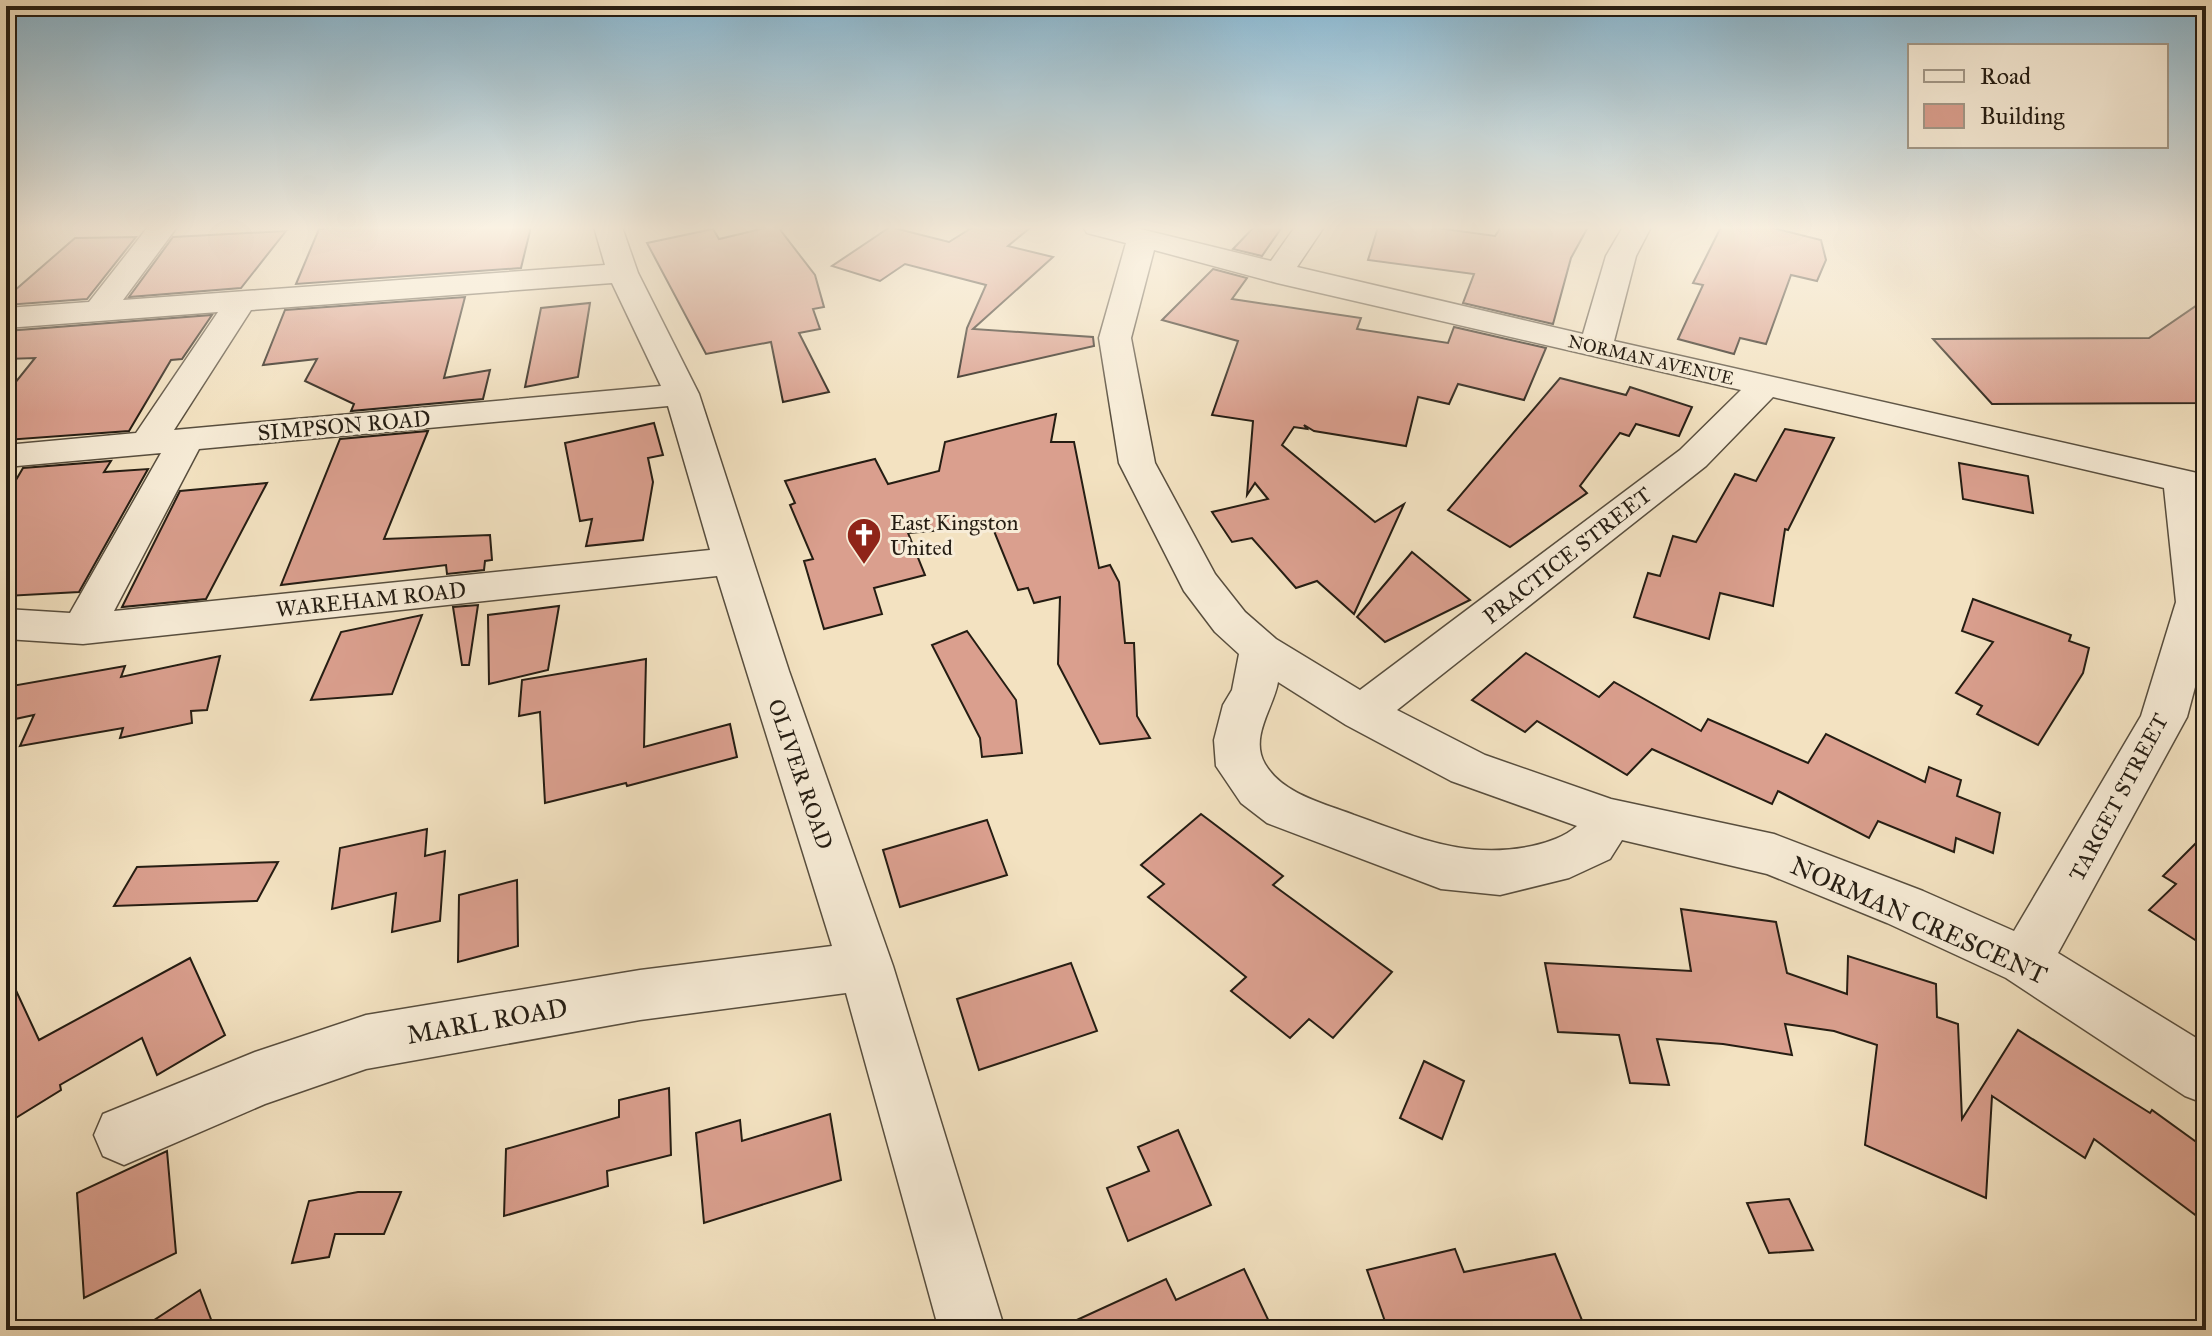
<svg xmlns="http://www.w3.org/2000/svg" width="2212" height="1336" font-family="'IM FELL Great Primer',serif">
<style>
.building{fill:#da9f8e;stroke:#251d13;stroke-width:2}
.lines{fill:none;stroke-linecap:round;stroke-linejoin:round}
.street-casing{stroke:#584e3e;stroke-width:3}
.street{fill:#f7ecd7;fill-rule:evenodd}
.labels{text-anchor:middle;stroke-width:6;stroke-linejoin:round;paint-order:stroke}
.far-street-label{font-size:18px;fill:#251d13;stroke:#f7ecd7}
.street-label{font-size:22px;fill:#251d13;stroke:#f7ecd7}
.poi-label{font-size:22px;fill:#251d13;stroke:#f7ecd7;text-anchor:start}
.near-street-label{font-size:26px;fill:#251d13;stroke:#f7ecd7}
</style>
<rect width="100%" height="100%" fill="#f3e2c1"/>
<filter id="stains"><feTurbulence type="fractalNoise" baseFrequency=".0025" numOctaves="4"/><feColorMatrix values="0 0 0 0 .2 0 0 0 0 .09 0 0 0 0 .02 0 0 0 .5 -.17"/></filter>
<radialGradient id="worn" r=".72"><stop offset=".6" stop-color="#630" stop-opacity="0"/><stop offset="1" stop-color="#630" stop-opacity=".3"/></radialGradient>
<!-- building -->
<g class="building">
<polygon points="340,227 531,227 521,268 296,284 319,229"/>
<polygon points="769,227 778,227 815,275 824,307 813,309 820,329 799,333 829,392 783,402 771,342 706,354 647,243 713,229 719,239"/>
<polygon points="890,227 949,242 973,227 1031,227 1008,246 1053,257 973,329 1093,337 1094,346 958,377 967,328 986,285 905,264 880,281 832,266"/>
<polygon points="1254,227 1282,227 1262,256 1233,249"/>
<polygon points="1378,227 1430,227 1495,236 1501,227 1588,227 1571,258 1553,324 1463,303 1474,274 1368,260"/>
<polygon points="1721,227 1769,227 1821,240 1826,260 1817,281 1791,275 1766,344 1740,338 1734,354 1678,339 1703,285 1693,283"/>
<polygon points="286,231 241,288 129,297 173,237"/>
<polygon points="136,237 87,299 6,305 6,298 75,238"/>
<polygon points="1213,269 1247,278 1232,299 1361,318 1357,329 1448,343 1454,327 1546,348 1524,400 1458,384 1449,404 1418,397 1406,446 1314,431 1304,425 1307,429 1294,427 1282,445 1375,522 1404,504 1354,614 1317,581 1296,588 1252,538 1232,542 1212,512 1268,499 1255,483 1247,495 1253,421 1212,415 1238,341 1162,320"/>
<polygon points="465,297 444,378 490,370 483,399 351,411 354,404 305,381 317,359 263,365 285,310"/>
<polygon points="2206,299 2206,403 1992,404 1933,339 2149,338"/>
<polygon points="590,303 578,377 525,387 541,308"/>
<polygon points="212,315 182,359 171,360 129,431 6,440 6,394 35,358 6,359 6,331"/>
<polygon points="1560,378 1626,395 1630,387 1692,407 1679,436 1636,424 1629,436 1620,433 1580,486 1587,493 1510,547 1448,510"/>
<polygon points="1056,414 1051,442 1074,442 1099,568 1110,565 1119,582 1125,643 1134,643 1137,716 1150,738 1100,744 1058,664 1060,597 1034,603 1028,588 1018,590 992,526 908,533 925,575 874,588 882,614 824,629 804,561 813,559 790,505 795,503 785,481 875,459 888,484 939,471 945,442"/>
<polygon points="654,423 663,455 648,458 653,482 643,540 586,546 592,519 580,521 565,443"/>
<polygon points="1785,429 1834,438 1788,530 1785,529 1773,606 1720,593 1709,639 1634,617 1648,573 1660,576 1673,536 1696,542 1735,474 1756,481"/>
<polygon points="428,431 384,539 490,535 492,560 485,561 484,570 447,574 446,565 281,585 340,439"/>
<polygon points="111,461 104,472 148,469 79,592 6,596 6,497 23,468"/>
<polygon points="1959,463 2028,476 2033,513 1963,499"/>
<polygon points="267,483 206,599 122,607 180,491"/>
<polygon points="1412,552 1470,600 1385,642 1357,617"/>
<polygon points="1973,599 2071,635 2069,641 2089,648 2083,673 2038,745 1977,714 1982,706 1956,693 1993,642 1962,631"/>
<polygon points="478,605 469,665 462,665 453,607"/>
<polygon points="559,606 548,670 489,684 488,615"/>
<polygon points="422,615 392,694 311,700 341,632"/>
<polygon points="967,631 1016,700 1022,753 982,757 980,738 932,645"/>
<polygon points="1526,653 1599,697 1614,682 1701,731 1708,719 1808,763 1826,734 1925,782 1929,767 1961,780 1957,796 2000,813 1993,853 1956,838 1954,852 1878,821 1869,838 1778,791 1772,804 1652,749 1627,775 1537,721 1525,732 1472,700"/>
<polygon points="220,656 207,710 191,711 192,723 120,738 123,728 20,746 34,715 6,721 6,687 125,666 121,677"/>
<polygon points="646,659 644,747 730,724 737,757 627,786 626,783 545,803 540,712 519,716 522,680"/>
<polygon points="1201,814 1283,876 1273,885 1392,972 1333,1038 1309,1019 1290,1038 1231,991 1246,977 1148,897 1164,884 1141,865"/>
<polygon points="987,820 1007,875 900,907 883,850"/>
<polygon points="427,829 425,856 445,851 440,921 392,932 396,893 332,909 340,848"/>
<polygon points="2206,833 2206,947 2149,910 2176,884 2163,876"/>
<polygon points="278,862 257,901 114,906 137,867"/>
<polygon points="517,880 518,946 458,962 459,895"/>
<polygon points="1681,909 1776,922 1787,973 1847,994 1848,956 1936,984 1937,1017 1958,1024 1962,1119 2018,1030 2150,1113 2152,1110 2206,1149 2206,1223 2094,1139 2085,1158 1992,1096 1986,1198 1865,1145 1877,1045 1834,1031 1785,1024 1792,1055 1723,1044 1657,1039 1669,1085 1630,1083 1619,1035 1558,1032 1545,963 1691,971"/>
<polygon points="190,958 225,1035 157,1075 142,1038 60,1085 61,1090 6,1124 6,969 39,1040"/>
<polygon points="1071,963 1097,1031 979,1070 957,999"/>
<polygon points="1424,1061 1464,1081 1442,1139 1400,1118"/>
<polygon points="669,1088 671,1155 607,1171 608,1186 504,1216 506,1149 619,1117 619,1100"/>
<polygon points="830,1114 841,1180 704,1223 696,1133 740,1120 742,1141"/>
<polygon points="1178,1130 1211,1205 1128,1241 1107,1188 1149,1171 1138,1147"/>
<polygon points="167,1151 176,1253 84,1298 77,1193"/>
<polygon points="358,1192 401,1192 384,1234 335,1234 329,1257 292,1263 309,1201"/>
<polygon points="1789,1199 1813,1250 1769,1253 1747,1203"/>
<polygon points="1455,1249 1464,1272 1555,1254 1586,1330 1388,1330 1367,1270"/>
<polygon points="1244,1269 1273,1330 1055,1330 1166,1279 1176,1300"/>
<polygon points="200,1290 215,1330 139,1330"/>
</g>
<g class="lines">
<defs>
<g id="street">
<path d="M148,227H177L123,300L605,265L594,227H622L638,273L699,394L789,671L893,966L1005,1330H939L846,993L640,1020L366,1069L265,1104L124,1165L103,1156L94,1135L103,1114L255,1052L366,1015L640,970L832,946L717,576L83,644L6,639V609L70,613L161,453L6,467V445L136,433L218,312L6,328V308L89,302ZM612,283L661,386L174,430L251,310ZM668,406L710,550L114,611L199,449Z"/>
<path d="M1083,227H1132L1271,261L1295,227H1324L1297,267L1583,334L1606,256L1623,227H1651L1636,256L1614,341L2206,475V499L2203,498L2206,519V646L2187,717L2058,953L2206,1044V1104L2185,1096L2006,978L1887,923L1767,874L1622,840L1610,859L1569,878L1500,895L1441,889L1267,823L1241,803L1216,766L1214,740L1223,705L1232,690L1239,654L1215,632L1184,591L1119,463L1099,338L1126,243L1087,233ZM1154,250L1277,283L1741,390L1680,450L1360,690L1276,639L1245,612L1215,574L1155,463L1131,338ZM1773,397L2164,488L2176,602L2141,716L2014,931L1923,891L1774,834L1611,799L1485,755L1397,710L1706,466ZM1278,682L1346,725L1451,781L1577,826C1566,836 1547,843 1532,846C1465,860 1416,837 1354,815C1323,803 1283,794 1265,764C1249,737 1274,707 1278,682Z"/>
</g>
</defs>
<!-- street casing -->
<use href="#street" class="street-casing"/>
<!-- street -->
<use href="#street" class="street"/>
</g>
<!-- sky -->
<linearGradient id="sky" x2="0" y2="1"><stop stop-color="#89b8d2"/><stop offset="0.55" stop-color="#faf2e3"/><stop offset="1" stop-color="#faf2e3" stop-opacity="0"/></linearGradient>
<rect width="2212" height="414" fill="url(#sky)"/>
<!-- icons -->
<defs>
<symbol id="church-pin" viewBox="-11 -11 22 30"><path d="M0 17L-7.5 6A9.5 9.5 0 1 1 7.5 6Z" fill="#8f2418" stroke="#f7ecd7"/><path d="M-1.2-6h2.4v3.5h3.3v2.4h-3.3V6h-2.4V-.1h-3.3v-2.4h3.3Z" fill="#fff"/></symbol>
</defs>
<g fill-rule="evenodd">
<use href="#church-pin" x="844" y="515" width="40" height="54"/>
</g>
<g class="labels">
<!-- far-street labels -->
<g class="far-street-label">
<text transform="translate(1651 360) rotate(13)" y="6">NORMAN AVENUE</text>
</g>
<!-- street labels -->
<g class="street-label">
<text transform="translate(344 425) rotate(-5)" y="8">SIMPSON ROAD</text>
<text transform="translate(1567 555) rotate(-38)" y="8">PRACTICE STREET</text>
<text transform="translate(371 599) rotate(-6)" y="8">WAREHAM ROAD</text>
<text transform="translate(801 774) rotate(71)" y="8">OLIVER ROAD</text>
<text transform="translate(2118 797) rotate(-62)" y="8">TARGET STREET</text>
</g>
<!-- poi labels -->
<g class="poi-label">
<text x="890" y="530">East Kingston<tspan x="890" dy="25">United</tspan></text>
</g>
<!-- near-street labels -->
<g class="near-street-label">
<text transform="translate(1919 920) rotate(24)" y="9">NORMAN CRESCENT</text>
<text transform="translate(487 1021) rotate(-10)" y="9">MARL ROAD</text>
</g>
</g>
<!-- margin -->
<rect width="2212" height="1336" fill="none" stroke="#f3e2c1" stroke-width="32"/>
<rect x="8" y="8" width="2196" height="1320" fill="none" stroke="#251d13" stroke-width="4"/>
<rect x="16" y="16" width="2180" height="1304" fill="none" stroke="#251d13" stroke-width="2"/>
<!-- legend -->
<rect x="1908" y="44" width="260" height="104" fill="#f7ecd7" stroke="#a39989" stroke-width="2"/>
<rect x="1924" y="70" width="40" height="12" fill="#f7ecd7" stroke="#a39989" stroke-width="2"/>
<text x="1980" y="84" font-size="24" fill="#251d13">Road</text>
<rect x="1924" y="104" width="40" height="24" fill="#da9f8e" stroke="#a39989" stroke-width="2"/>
<text x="1980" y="124" font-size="24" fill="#251d13">Building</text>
<rect width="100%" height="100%" filter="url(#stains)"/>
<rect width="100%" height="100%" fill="url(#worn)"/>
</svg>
